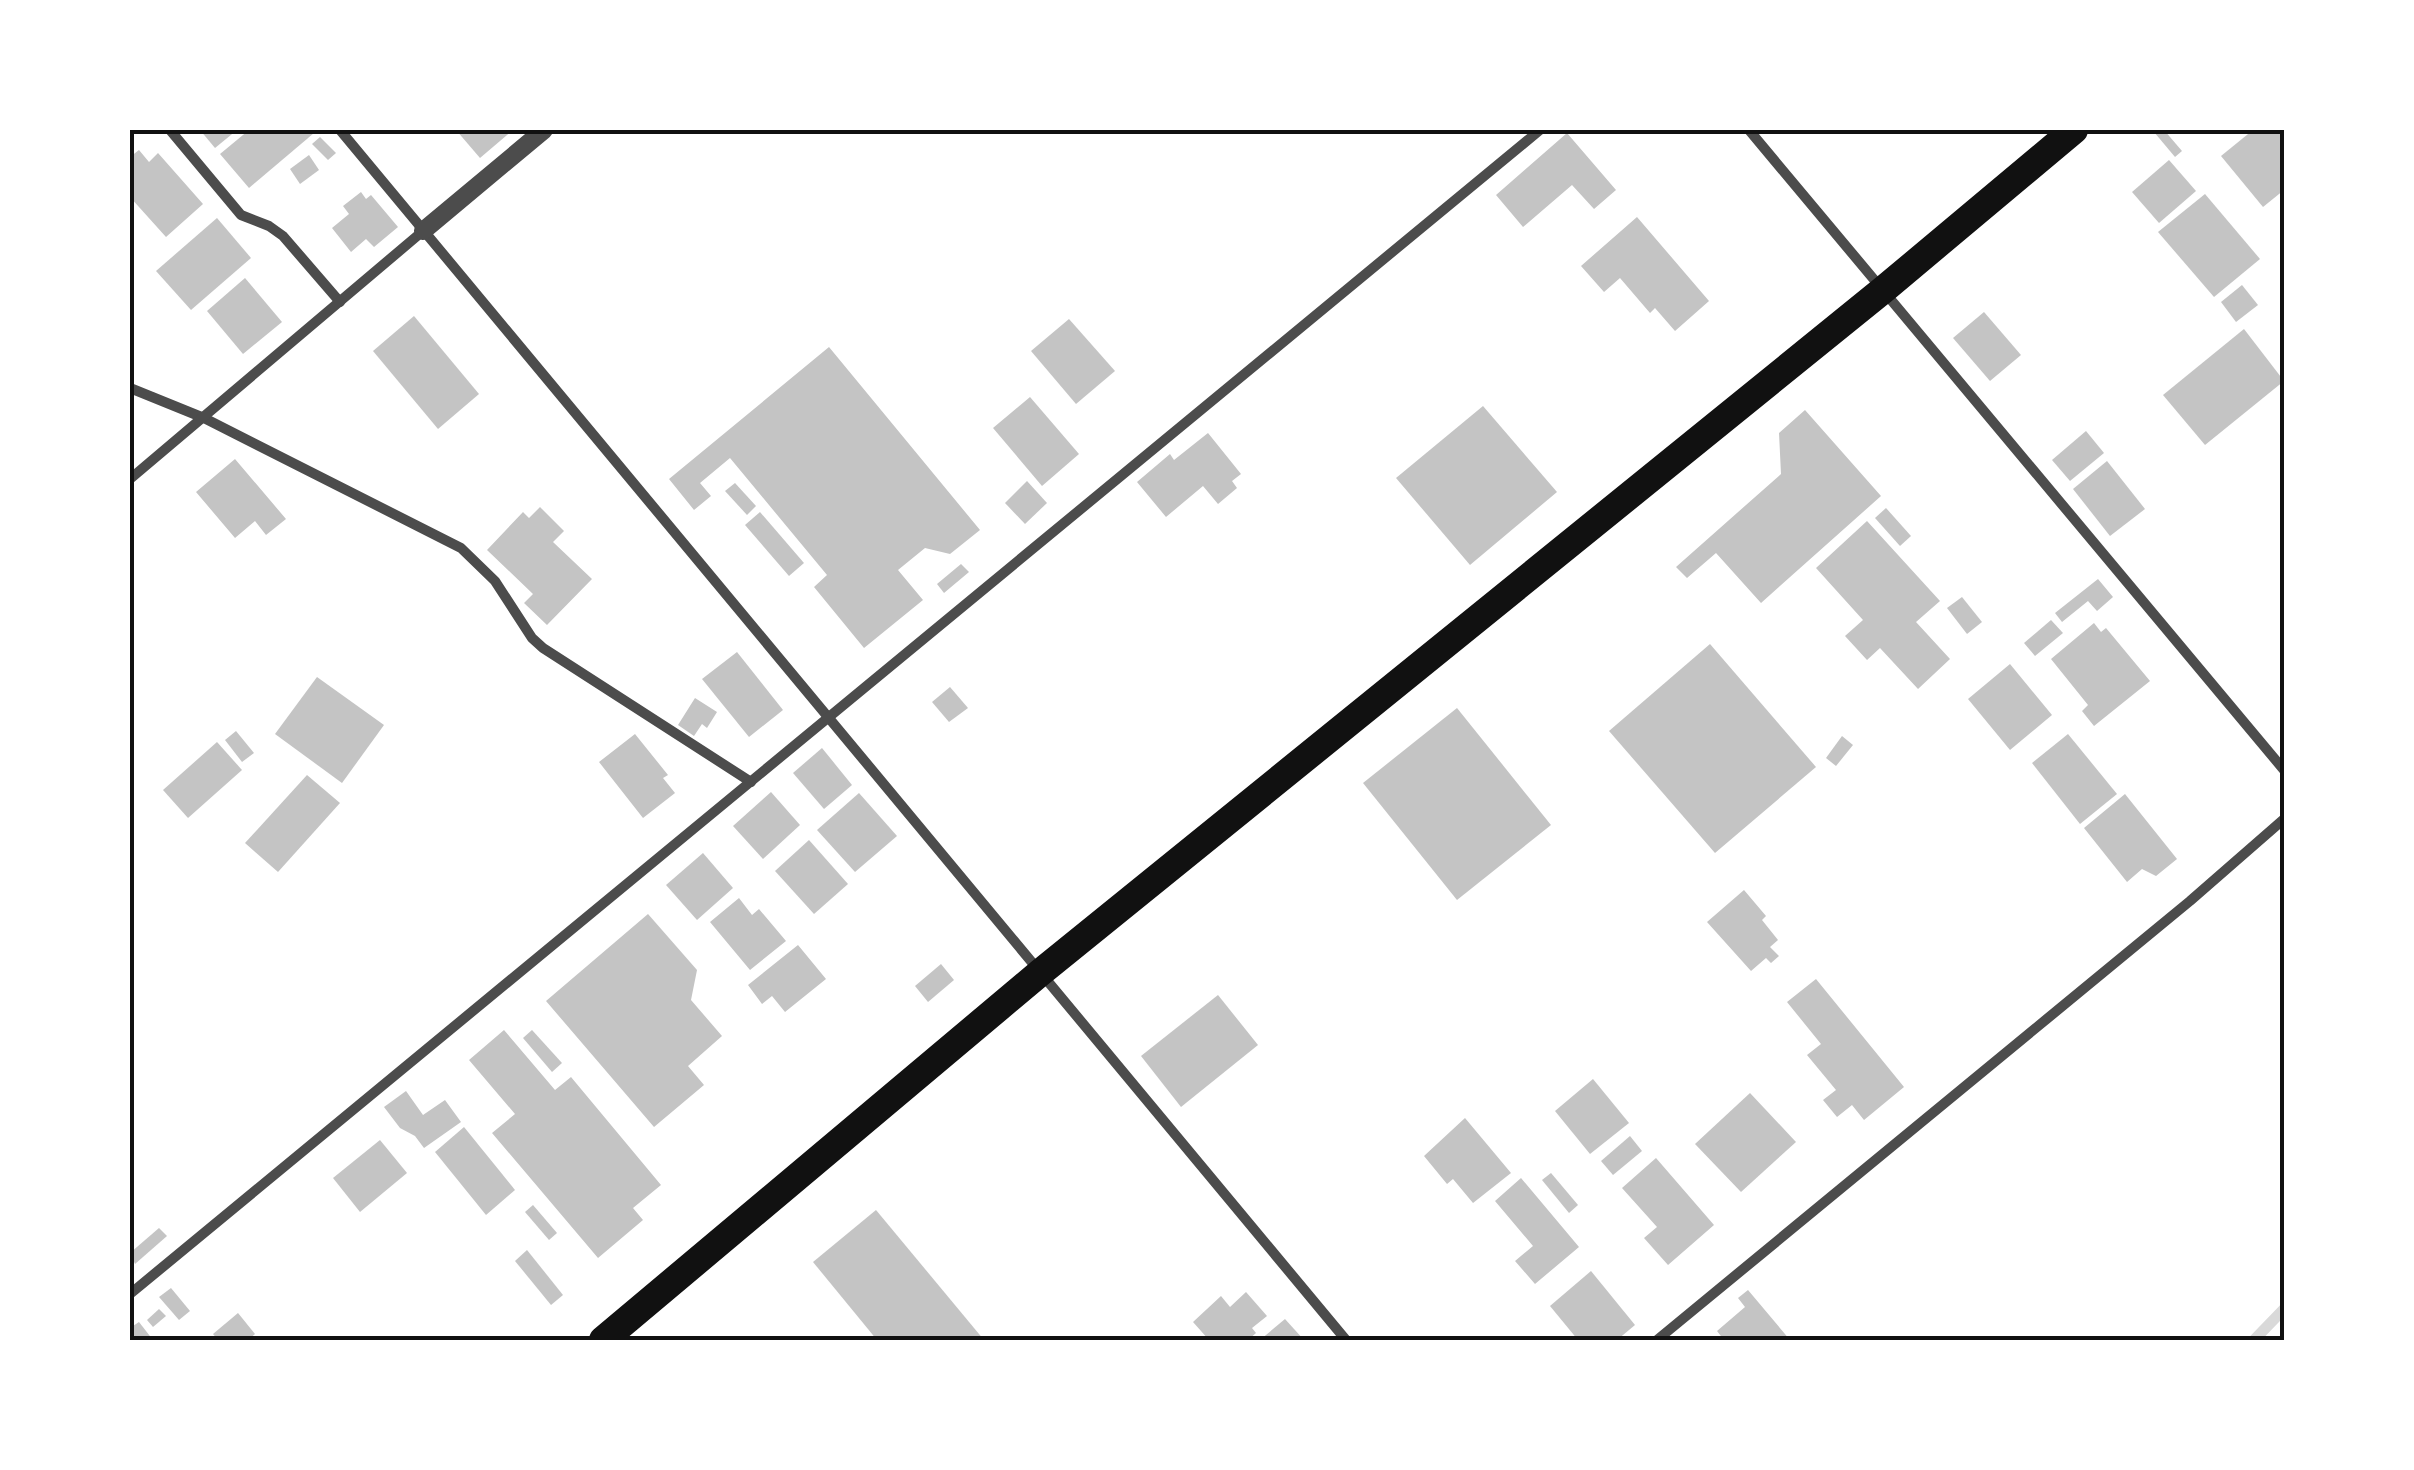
<svg xmlns="http://www.w3.org/2000/svg" width="2414" height="1470" font-family="'IBM Plex Serif',serif">
<style>
.lines{fill:none;stroke-linecap:round;stroke-linejoin:round}
.stream{stroke:#d9d9d9;stroke-width:11}
.building{fill:#c4c4c4}
.minor{stroke:#4c4c4c;stroke-width:10}
.tertiary{stroke:#4c4c4c;stroke-width:18}
.trunk{stroke:#111;stroke-width:28}
.neatline{fill:none;stroke:#111;stroke-width:4}
</style>
<rect width="100%" height="100%" fill="#fff"/>
<g class="lines">
<!-- stream -->
<polyline class="stream" points="2254,1340 2284,1309"/>
</g>
<!-- building -->
<g class="building">
<polygon points="200,130 237,130 215,148"/>
<polygon points="249,130 312,130 314,133 249,188 220,154"/>
<polygon points="456,130 513,130 480,158"/>
<polygon points="2156,130 2164,130 2182,151 2175,157 2154,132"/>
<polygon points="2253,130 2284,130 2284,190 2263,207 2221,156"/>
<polygon points="1567,133 1616,190 1594,209 1572,185 1523,227 1496,195"/>
<polygon points="320,137 336,153 328,160 312,144"/>
<polygon points="139,150 149,162 158,153 203,204 166,237 130,197 130,157"/>
<polygon points="309,155 319,170 300,184 290,169"/>
<polygon points="2169,160 2196,191 2159,223 2132,192"/>
<polygon points="361,192 366,199 371,195 398,227 374,247 366,239 351,252 332,228 349,214 343,206"/>
<polygon points="2205,194 2260,259 2214,297 2158,232"/>
<polygon points="1637,217 1709,301 1675,331 1655,308 1650,313 1620,278 1604,292 1581,266"/>
<polygon points="217,218 251,258 191,310 156,271"/>
<polygon points="245,278 282,322 243,354 207,311"/>
<polygon points="2242,285 2258,305 2236,322 2221,302"/>
<polygon points="1984,312 2021,355 1990,381 1953,338"/>
<polygon points="414,316 479,394 438,429 373,351"/>
<polygon points="1069,319 1115,371 1076,404 1031,351"/>
<polygon points="2244,329 2284,381 2205,445 2163,395"/>
<polygon points="829,347 980,530 950,554 925,548 898,570 923,600 864,648 814,587 827,575 730,458 700,483 711,496 694,510 669,479"/>
<polygon points="1030,397 1079,454 1042,486 993,428"/>
<polygon points="1483,406 1557,492 1470,565 1396,478"/>
<polygon points="1805,410 1881,496 1761,603 1716,553 1687,578 1676,567 1781,474 1779,433"/>
<polygon points="2086,431 2104,453 2070,481 2052,460"/>
<polygon points="1208,433 1241,474 1232,481 1237,488 1218,504 1203,486 1166,517 1137,482 1170,454 1174,460"/>
<polygon points="235,459 286,519 266,535 255,521 235,538 196,492"/>
<polygon points="2107,461 2145,509 2110,536 2073,489"/>
<polygon points="1027,481 1047,503 1025,524 1005,503"/>
<polygon points="735,483 756,506 747,515 725,491"/>
<polygon points="540,507 564,531 553,542 592,579 547,625 524,603 533,594 487,550 523,512 529,518"/>
<polygon points="1886,508 1911,536 1900,546 1875,518"/>
<polygon points="760,512 804,563 789,576 745,525"/>
<polygon points="1867,521 1940,601 1916,622 1950,659 1918,689 1880,648 1867,660 1845,636 1863,620 1816,568"/>
<polygon points="961,564 969,572 944,593 937,584"/>
<polygon points="2098,579 2113,597 2097,611 2088,601 2062,622 2055,613"/>
<polygon points="1962,597 1982,622 1967,634 1947,608"/>
<polygon points="2051,620 2063,633 2035,656 2024,643"/>
<polygon points="2094,623 2101,632 2106,628 2150,681 2094,726 2082,711 2088,705 2051,659"/>
<polygon points="1710,644 1816,767 1715,853 1609,731"/>
<polygon points="737,652 783,710 749,737 702,679"/>
<polygon points="2010,664 2052,715 2010,750 1968,699"/>
<polygon points="317,677 384,725 342,783 275,734"/>
<polygon points="950,687 968,708 949,722 932,702"/>
<polygon points="695,698 717,712 707,728 702,724 694,736 678,725"/>
<polygon points="1457,708 1551,825 1457,900 1363,783"/>
<polygon points="236,731 254,753 242,762 225,740"/>
<polygon points="635,734 668,775 663,778 675,793 643,818 599,762"/>
<polygon points="2068,734 2117,794 2080,824 2032,763"/>
<polygon points="1842,736 1853,745 1836,766 1826,758"/>
<polygon points="217,742 242,770 188,818 163,790"/>
<polygon points="822,748 852,785 824,809 793,773"/>
<polygon points="307,775 340,803 278,872 245,843"/>
<polygon points="771,792 800,825 763,859 733,826"/>
<polygon points="859,793 897,836 855,872 817,830"/>
<polygon points="2125,794 2177,859 2156,876 2142,869 2127,882 2084,828"/>
<polygon points="809,840 848,884 814,914 775,871"/>
<polygon points="703,853 733,888 697,920 666,885"/>
<polygon points="1744,890 1766,916 1762,920 1778,940 1770,947 1779,956 1771,963 1766,958 1751,971 1707,922"/>
<polygon points="739,898 752,915 759,909 786,941 750,970 710,922"/>
<polygon points="648,914 697,970 691,1000 722,1036 688,1066 704,1085 654,1127 546,1001"/>
<polygon points="798,945 826,979 785,1012 772,996 762,1004 748,985"/>
<polygon points="941,964 954,980 928,1002 915,986"/>
<polygon points="1816,979 1904,1087 1864,1120 1852,1105 1837,1117 1823,1100 1836,1090 1807,1055 1821,1044 1787,1002"/>
<polygon points="1218,995 1258,1045 1181,1107 1141,1056"/>
<polygon points="504,1030 555,1090 571,1077 661,1185 633,1208 643,1220 598,1258 492,1133 515,1114 469,1060"/>
<polygon points="532,1030 562,1063 552,1072 523,1038"/>
<polygon points="1593,1079 1629,1123 1590,1154 1555,1111"/>
<polygon points="406,1091 423,1115 445,1100 461,1122 424,1148 415,1136 400,1128 384,1107"/>
<polygon points="1750,1093 1796,1142 1741,1192 1695,1144"/>
<polygon points="1465,1118 1511,1173 1473,1203 1453,1179 1447,1184 1424,1156"/>
<polygon points="464,1127 515,1190 486,1215 435,1152"/>
<polygon points="1630,1136 1642,1151 1613,1175 1601,1161"/>
<polygon points="380,1140 407,1173 360,1212 333,1178"/>
<polygon points="1656,1158 1714,1225 1668,1265 1644,1238 1657,1227 1622,1188"/>
<polygon points="1551,1173 1578,1205 1569,1213 1542,1180"/>
<polygon points="1521,1178 1579,1247 1535,1284 1515,1261 1533,1246 1495,1201"/>
<polygon points="533,1205 557,1233 549,1240 525,1212"/>
<polygon points="876,1210 984,1340 877,1340 813,1262"/>
<polygon points="159,1228 167,1236 135,1264 130,1253"/>
<polygon points="527,1250 563,1295 551,1305 515,1261"/>
<polygon points="1591,1271 1635,1325 1617,1340 1578,1340 1550,1306"/>
<polygon points="171,1288 190,1311 179,1320 159,1297"/>
<polygon points="1748,1290 1790,1340 1724,1340 1717,1331 1745,1307 1738,1298"/>
<polygon points="1246,1292 1267,1316 1252,1328 1256,1333 1248,1340 1209,1340 1193,1322 1221,1296 1230,1307"/>
<polygon points="159,1309 166,1316 153,1327 147,1320"/>
<polygon points="238,1313 255,1334 248,1340 218,1340 213,1334"/>
<polygon points="1285,1319 1304,1340 1260,1340"/>
<polygon points="139,1322 153,1340 130,1340 130,1328"/>
</g>
<g class="lines">
<!-- minor -->
<g class="minor">
<polyline points="170,130 241,215 269,226 283,236 340,302"/>
<polyline points="340,130 1346,1340"/>
<polyline points="1749,130 2284,770"/>
<polyline points="130,388 204,418 461,548 495,581 532,638 543,648 751,782"/>
<polyline points="130,479 423,231"/>
<polyline points="130,1294 1540,130"/>
<polyline points="1657,1340 2190,901 2284,819"/>
</g>
<!-- tertiary -->
<polyline class="tertiary" points="423,231 544,130"/>
<!-- trunk -->
<polyline class="trunk" points="603,1340 1041,972 1883,290 2074,130"/>
</g>
<!-- border -->
<rect width="2414" height="1470" fill="none" stroke="#ffffff" stroke-width="265"/>
<rect x="132" y="132" width="2150" height="1206" class="neatline"/>
</svg>
